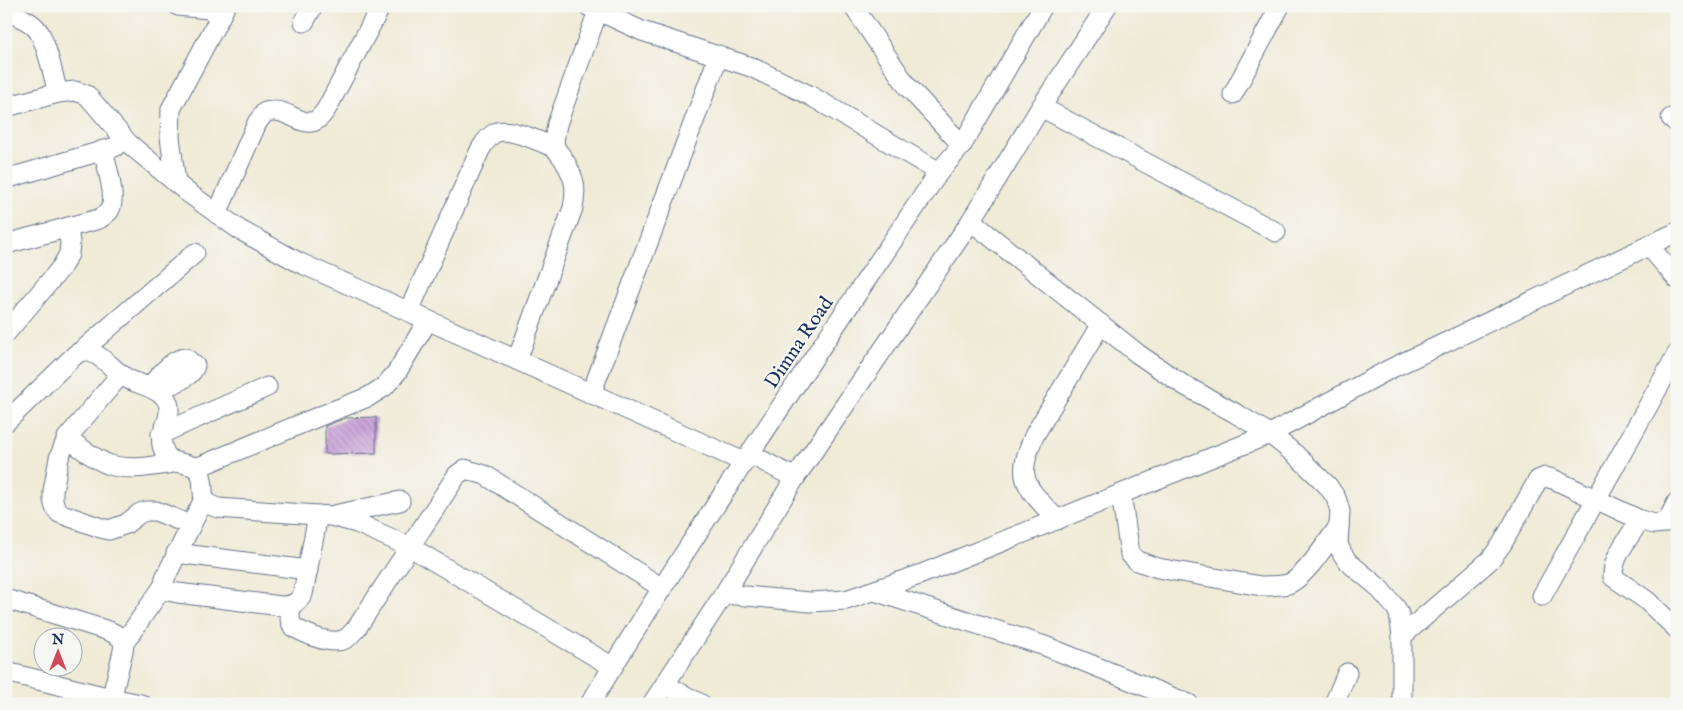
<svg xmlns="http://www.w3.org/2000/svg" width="1683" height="710" font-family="'IM FELL English',serif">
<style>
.building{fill:url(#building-back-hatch)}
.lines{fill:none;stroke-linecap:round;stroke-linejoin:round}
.minor-casing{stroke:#657188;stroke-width:21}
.minor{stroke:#fff;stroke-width:19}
.labels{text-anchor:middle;stroke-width:4.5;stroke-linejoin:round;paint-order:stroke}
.street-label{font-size:20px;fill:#1b2f5e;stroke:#f6f6f2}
</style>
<defs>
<pattern id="building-back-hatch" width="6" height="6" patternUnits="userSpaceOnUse" patternTransform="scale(1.25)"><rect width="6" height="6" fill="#c394d5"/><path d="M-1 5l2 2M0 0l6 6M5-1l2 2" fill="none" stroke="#9e79b0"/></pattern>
</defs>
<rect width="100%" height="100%" fill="#f6f6f2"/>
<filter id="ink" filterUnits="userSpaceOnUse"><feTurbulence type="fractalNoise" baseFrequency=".02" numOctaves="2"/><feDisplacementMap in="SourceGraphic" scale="10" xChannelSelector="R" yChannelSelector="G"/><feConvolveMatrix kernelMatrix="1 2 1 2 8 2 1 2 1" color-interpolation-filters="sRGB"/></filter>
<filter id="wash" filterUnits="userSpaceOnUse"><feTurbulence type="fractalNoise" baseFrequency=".0096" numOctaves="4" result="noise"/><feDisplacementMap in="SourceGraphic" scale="20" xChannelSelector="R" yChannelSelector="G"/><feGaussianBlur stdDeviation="1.12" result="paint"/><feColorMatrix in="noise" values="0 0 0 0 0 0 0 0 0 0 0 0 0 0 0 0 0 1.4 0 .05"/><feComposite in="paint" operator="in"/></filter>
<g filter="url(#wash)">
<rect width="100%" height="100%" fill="#efebd7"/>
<g id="blocks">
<!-- building -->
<polygon class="building" points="376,417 376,453 325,454 325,426 346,418"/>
</g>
</g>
<g filter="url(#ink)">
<use href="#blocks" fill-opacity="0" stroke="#657188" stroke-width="1"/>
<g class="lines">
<defs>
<g id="minor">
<polyline points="178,6 209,9 220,17 225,7"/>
<polyline points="588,6 642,31 751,67 811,96 939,172"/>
<polyline points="853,6 907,86 962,145"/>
<path d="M6,12C18,16 32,21 39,32C48,47 53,76 58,93"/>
<polyline points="304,22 313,6"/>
<polyline points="1233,94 1280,6"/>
<polyline points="6,107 58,93 75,91 87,95 128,143 187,192 240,230 298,262 744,462"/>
<polyline points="1041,107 1276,232"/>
<polyline points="1671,118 1677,123"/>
<polyline points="6,179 115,147"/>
<polyline points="176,183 170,137 171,109 220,17"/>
<path d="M217,214L257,123L265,112C271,111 275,110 281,112C293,115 308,129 319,118C322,116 325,111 327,108L381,6"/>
<polyline points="971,221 1138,354 1182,384 1235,413 1270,434 1296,455 1328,486 1336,498 1340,511 1338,544 1342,553 1348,562 1377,586 1396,608 1399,614 1402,636 1402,698 1404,704"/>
<path d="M6,244L99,219C102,217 107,214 109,211C118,200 106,164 103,150"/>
<polyline points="1649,246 1677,279"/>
<path d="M409,311L480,150C484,143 489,135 497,132C512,128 541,142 555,148"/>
<polyline points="6,333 61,268 69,254 70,243 68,227"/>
<polyline points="83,350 195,253"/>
<path d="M517,360L573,208C577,188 575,178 564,160C562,156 557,152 555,147C553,140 556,131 557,124L598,11"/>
<polyline points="121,374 67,438 59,458 53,491 53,500 55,507 59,513 101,528 109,530 126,524 140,513 147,511 156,511 190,525"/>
<path d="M149,387C159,377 172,358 186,358L195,366C191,379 169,385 156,391"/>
<polyline points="591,394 719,55"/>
<path d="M6,422L75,355L83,350C102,353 112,370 128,379C141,386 169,389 169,409C170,426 155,435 165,453C173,468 192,459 200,473C204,480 202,491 204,499L210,505L218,508L331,516L357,523L410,547L613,667"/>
<polyline points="161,434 267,387"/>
<path d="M67,438C80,447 95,460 110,465C131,471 153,466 173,463"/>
<polyline points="750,454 795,478"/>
<polyline points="196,468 310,420 368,397 384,387 397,372 428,320"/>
<path d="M1121,494L1130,554L1137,561L1158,568L1261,586C1270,586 1279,586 1288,584C1305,578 1328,541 1339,526"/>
<path d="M204,499L165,578L164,585L168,591L178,593L281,606C292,606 298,603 303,594L318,515"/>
<polyline points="334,515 400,501"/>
<path d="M1057,520C1026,486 1014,480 1035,434L1101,324"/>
<path d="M1640,520C1630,537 1612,556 1613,577L1646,600L1677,629"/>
<polyline points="176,553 308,570"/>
<polyline points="874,591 1045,646 1189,704"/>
<polyline points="724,594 810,602 846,600 919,575 1270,434 1390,369 1677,232"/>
<polyline points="1542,596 1677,354"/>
<polyline points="6,599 109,631 119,636 124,643 123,651 110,704"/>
<path d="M290,606V619L293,627C306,634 333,647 347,638C350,636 353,631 356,629L457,475L465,469L485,475L662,588"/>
<polyline points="1402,636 1490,560 1502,544 1538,480 1545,477 1553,479 1640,520 1654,524 1664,523 1670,516 1677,502"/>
<polyline points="124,643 164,585"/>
<polyline points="6,672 111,698 141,704"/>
<polyline points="665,685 701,704"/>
<path d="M590,704C700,522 821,348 939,172L962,145L1043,6"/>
<polyline points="652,704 724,594 795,478 971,221 1041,107 1107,6"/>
<polyline points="1334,704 1347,673"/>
</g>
</defs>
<!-- minor casing -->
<use href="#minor" class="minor-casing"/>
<!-- minor -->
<use href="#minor" class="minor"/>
</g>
</g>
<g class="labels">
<!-- street labels -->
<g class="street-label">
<text transform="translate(798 342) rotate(-56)" y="7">Dimna Road</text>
</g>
</g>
<!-- margin -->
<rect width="1683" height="710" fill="none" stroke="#f6f6f2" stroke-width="25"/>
<!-- north arrow -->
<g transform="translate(58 652)"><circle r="24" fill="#f6f6f2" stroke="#9ea6b7"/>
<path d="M0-4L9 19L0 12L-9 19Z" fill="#d1495b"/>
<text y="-8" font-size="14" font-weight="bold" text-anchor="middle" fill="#1b2f5e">N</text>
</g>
</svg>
